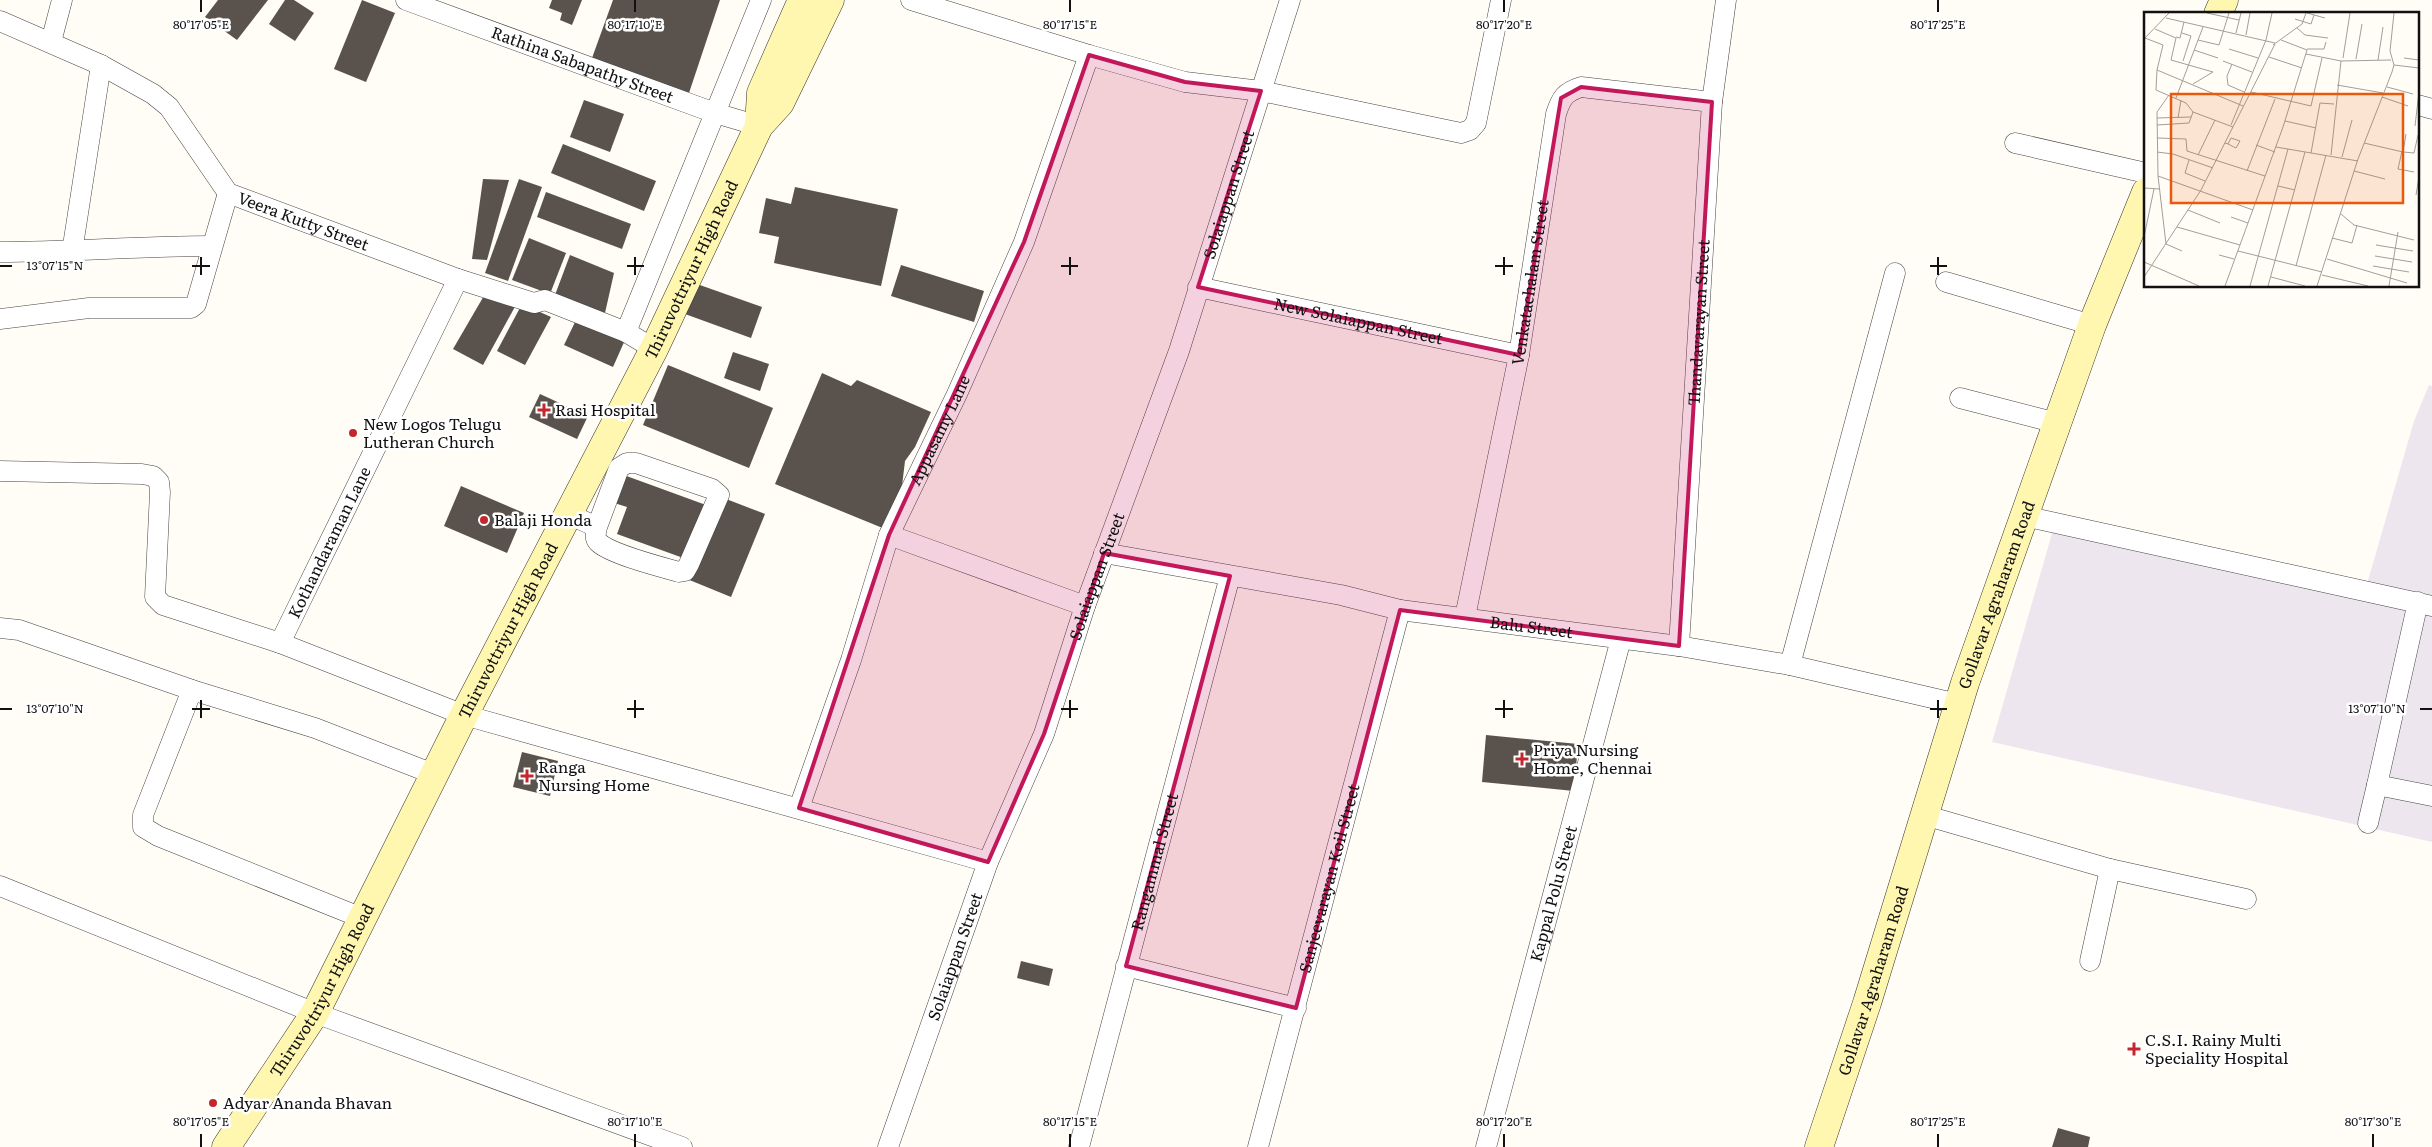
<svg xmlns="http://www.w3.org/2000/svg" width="2432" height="1147" font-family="Literata,serif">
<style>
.industrial{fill:#eee6ef}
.building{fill:#5a524d}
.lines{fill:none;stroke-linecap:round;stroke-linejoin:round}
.street-casing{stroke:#444;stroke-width:21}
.secondary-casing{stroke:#333;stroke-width:29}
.street{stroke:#fff;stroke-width:20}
.secondary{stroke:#fff6b0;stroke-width:28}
.marked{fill:#c2185b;fill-opacity:0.2;stroke:#c2185b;stroke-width:4;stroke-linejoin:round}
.ticks{fill:none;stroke:#111;stroke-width:2}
.poi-dot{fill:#c4262e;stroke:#fff;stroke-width:2}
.labels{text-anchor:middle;stroke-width:5;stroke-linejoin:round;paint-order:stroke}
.street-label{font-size:16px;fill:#111;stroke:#fff}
.poi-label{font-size:16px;fill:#111;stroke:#fff;text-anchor:start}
.inset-road{fill:none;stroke:#a09f9a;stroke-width:1}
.view{fill:#e8590c;fill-opacity:0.15;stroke:#e8590c;stroke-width:2.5}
.inset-edge{fill:none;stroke:#111;stroke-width:2.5}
.ticks-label{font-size:12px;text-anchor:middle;fill:#111;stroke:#fff;stroke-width:5;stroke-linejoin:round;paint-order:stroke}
</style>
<rect width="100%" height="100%" fill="#fffdf5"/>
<!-- industrial -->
<polygon class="industrial" points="2429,385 2432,386 2432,842 1992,742 2053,530 2363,598 2414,421"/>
<!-- building -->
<g class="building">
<polygon points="218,0 268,0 237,40 205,17"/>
<polygon points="285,0 294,0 314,13 295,41 269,24"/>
<polygon points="362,0 395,13 366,82 334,69"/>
<polygon points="552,0 582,0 572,25 560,20 562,13 549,8"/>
<polygon points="613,0 720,0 689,93 592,58"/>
<polygon points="584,100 624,114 610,152 570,137"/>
<polygon points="563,144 656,181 644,211 551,173"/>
<polygon points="483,179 509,180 487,260 472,259"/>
<polygon points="519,179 542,187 508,281 485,273"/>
<polygon points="795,187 898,209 881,286 774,263 779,237 759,233 766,198 791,204"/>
<polygon points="546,192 631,224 622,249 537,217"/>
<polygon points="529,238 566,253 550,294 512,280"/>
<polygon points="570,255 614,273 605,313 555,295"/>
<polygon points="901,265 984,291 974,322 891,296"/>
<polygon points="697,284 762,307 751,338 685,314"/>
<polygon points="485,294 517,303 483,365 453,349"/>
<polygon points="522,304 551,317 525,365 497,351"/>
<polygon points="577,318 625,340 613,367 564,345"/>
<polygon points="733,352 769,364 760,391 724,378"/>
<polygon points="668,365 773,408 749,468 643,425"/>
<polygon points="822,373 851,386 857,380 931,412 915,447 905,461 902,486 885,529 775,484"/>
<polygon points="540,394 588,416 577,439 529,417"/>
<polygon points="621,474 706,505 686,559 617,534 627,507 611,502"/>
<polygon points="461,486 524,513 507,553 444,526"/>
<polygon points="721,497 765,514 731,597 687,579"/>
<polygon points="1486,735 1578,744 1574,791 1482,782"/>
<polygon points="522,752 558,761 550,796 513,787"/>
<polygon points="1021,961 1053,969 1049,986 1017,978"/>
<polygon points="2058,1128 2090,1137 2088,1147 2052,1147"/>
</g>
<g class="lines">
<defs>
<g id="street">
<path id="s1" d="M406,0L715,113L759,126"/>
<polyline points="911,0 1089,55 1185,82 1261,91 1461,133 1470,130 1476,123 1501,0"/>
<path id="s2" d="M0,21L101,65L153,94L169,107L228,193L458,279L534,303L545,300L626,332L654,349"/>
<polyline points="51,42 62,0"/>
<polyline points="2418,105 2432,109"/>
<polyline points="2015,143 2146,173"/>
<path d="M0,252C71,252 140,246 211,246"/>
<polyline points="72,252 101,65"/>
<polyline points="1946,282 2092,325"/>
<path id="s3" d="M1198,287L1519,355"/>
<polyline points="0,319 89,308 191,308 196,304 228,193"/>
<polyline points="626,332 761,0"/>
<polyline points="1960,398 2057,423"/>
<polyline points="0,471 142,474 153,476 159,482 160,492 155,597 163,605 280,643 464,715 988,862"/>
<path d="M568,514L597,527L619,468L627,463H636L712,489L719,495L689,564L685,571L679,572C661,567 610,554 598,542C594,537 596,533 597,527"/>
<polyline points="2024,516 2432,606"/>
<polyline points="889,535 1085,606"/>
<path id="s4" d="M1104,553L1341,595L1400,610L1679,646L1790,665L1958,704"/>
<polyline points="2418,602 2377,785 2432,796"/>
<path id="s5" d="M1465,617L1519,355L1556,114C1561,98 1565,92 1581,87L1712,102"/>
<polyline points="0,628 19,630 192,690 315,728 436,775"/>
<path id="s6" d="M280,643L458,279"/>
<path id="s7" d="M1679,646L1712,102L1726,0"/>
<polyline points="1790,665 1895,273"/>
<polyline points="192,690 143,815 143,827 158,836 362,918"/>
<path id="s8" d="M799,808L851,660L889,535L957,394L1024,242L1089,55"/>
<polyline points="1924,815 2110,869 2246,899"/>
<polyline points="2368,823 2377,785"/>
<polyline points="0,886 315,1013 682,1147"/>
<polyline points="2090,961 2110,869"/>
<polyline points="1126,966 1296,1008"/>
<path id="s9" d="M888,1147L988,862L1044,734L1085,606L1179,351L1290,0"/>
<path id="s10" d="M1079,1147L1230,576"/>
<path id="s11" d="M1258,1147L1400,610"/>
<path id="s12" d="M1486,1147L1621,639"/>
</g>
<g id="secondary">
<polyline points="2218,14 2224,0"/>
<polyline points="759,126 761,93 802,0"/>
<path id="s13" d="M226,1147L315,1013L464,715L654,349L759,126L780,103L830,0"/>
<path id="s14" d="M1819,1147L1867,1003L1965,683L2092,325L2146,192"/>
</g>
</defs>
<!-- street casing -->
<use href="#street" class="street-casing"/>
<!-- secondary casing -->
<use href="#secondary" class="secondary-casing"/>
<!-- street -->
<use href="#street" class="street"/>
<!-- secondary -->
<use href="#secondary" class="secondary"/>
</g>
<!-- marked area -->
<path class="marked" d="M1089,55L1185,82L1261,91L1198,287L1519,355L1561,98L1581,87L1712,102L1679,646L1400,610L1296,1008L1126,966L1230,576L1104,553L1044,734L988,862L799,808L889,535L1024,242Z"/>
<!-- ticks -->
<path class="ticks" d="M201,0V12M635,0V12M1070,0V12M1504,0V12M1938,0V12M201,257V275M635,257V275M1070,257V275M1504,257V275M1938,257V275M0,266H12M192,266H210M627,266H644M1061,266H1078M1495,266H1513M1930,266H1947M201,700V718M635,700V718M1070,700V718M1504,700V718M1938,700V718M0,709H12M192,709H210M627,709H644M1061,709H1078M1495,709H1513M1930,709H1947M2420,709H2432M201,1134V1147M635,1134V1147M1070,1134V1147M1504,1134V1147M1938,1134V1147M2373,1134V1147"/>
<!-- markers -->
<g class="poi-dot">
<path d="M541.5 402.5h5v5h5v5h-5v5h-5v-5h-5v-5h5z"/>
<circle cx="353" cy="433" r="5"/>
<circle cx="484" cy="520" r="5"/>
<path d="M1519.5 751.5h5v5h5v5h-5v5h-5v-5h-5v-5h5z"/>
<path d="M524.5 768.5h5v5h5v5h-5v5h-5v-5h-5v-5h5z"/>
<path d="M2131.5 1041.5h5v5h5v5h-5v5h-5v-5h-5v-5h5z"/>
<circle cx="213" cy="1103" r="5"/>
</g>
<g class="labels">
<!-- street labels -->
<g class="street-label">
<text dy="6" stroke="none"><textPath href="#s1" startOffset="188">Rathina Sabapathy Street</textPath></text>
<text dy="6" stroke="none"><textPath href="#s9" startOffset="1012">Solaiappan Street</textPath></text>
<text dy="6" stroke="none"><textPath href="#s2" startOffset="375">Veera Kutty Street</textPath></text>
<text dy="6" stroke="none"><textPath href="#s13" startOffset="994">Thiruvottriyur High Road</textPath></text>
<text dy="6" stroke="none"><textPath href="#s5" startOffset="341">Venkatachalam Street</textPath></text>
<text dy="6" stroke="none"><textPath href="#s3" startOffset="164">New Solaiappan Street</textPath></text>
<text dy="6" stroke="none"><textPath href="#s7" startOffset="324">Thandavarayan Street</textPath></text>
<text dy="6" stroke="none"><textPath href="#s8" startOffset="404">Appasamy Lane</textPath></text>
<text dy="6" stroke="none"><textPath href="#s6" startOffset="112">Kothandaraman Lane</textPath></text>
<text dy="6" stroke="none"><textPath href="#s9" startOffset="608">Solaiappan Street</textPath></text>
<text dy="6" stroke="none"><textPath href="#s14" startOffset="580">Gollavar Agraharam Road</textPath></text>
<text dy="6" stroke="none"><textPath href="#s4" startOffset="434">Balu Street</textPath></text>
<text dy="6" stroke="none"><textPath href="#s13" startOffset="589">Thiruvottriyur High Road</textPath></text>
<text dy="6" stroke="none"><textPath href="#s10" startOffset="295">Rangammal Street</textPath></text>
<text dy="6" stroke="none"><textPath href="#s11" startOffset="278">Sanjeevarayan Koil Street</textPath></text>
<text dy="6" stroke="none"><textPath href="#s12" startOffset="262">Kappal Polu Street</textPath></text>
<text dy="6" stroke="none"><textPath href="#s9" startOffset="202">Solaiappan Street</textPath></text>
<text dy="6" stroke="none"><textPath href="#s14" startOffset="175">Gollavar Agraharam Road</textPath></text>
<text dy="6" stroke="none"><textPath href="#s13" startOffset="184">Thiruvottriyur High Road</textPath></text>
</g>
<!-- poi labels -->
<g class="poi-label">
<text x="555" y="416">Rasi Hospital</text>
<text x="363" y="430">New Logos Telugu<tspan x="363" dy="18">Lutheran Church</tspan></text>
<text x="494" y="526">Balaji Honda</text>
<text x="1533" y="756">Priya Nursing<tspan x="1533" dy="18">Home, Chennai</tspan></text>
<text x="538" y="773">Ranga<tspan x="538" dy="18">Nursing Home</tspan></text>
<text x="2145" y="1046">C.S.I. Rainy Multi<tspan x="2145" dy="18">Speciality Hospital</tspan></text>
<text x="223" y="1109">Adyar Ananda Bhavan</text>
</g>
</g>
<!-- overview -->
<g transform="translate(2144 12)">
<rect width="275" height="275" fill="#fffdf5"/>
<path class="inset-road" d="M63,1L95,8M163,1L181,6M22,6L131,31M151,7L167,12L170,3M153,16L161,23L184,26M11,17L32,26L27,48L69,60L49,72M38,21L47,24L39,49M92,21L97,1M102,23L106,1M32,25L36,26L40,10M1,26L19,33L13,58M0,27L25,1M54,28L75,33L85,1M129,33L158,12L162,1M85,37L114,46M163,37H180L182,30M50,38L74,46M162,42L197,49L247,48M125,45L158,56M199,46L206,1M260,46L275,48M212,47L218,12M234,48L239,15M79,49L108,60M88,52L83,64L84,73L100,80M250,53L275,56M193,73L239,81M243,75L269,82M107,80L167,94L178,46M25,83L13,100L14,164L22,232L38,239M238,85L264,94M32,86L59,15M13,106L47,105M34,106L37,88M141,109L172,116M13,113L45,111L49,100M87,113L122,28L128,1M271,114L275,80M89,115L49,100L42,91L12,78L13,58L99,94M13,126L42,127L43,139L121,164M81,131L84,132L87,126L96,129L92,136L84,132M220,131L259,140L262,122M112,133L131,140M132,135L214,149M258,139L254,157L270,160M13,140L29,142L69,156M259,140L270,141L274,123M167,141L176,91L190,92M54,143L71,108M187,143L197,49M198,145L208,108M45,148L41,161L61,169M103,159L131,87M210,159L241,167M14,164L109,198M134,174L151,178M0,176L16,177M272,183L275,165M44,198L76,211M197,202L210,213L270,228M87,205L104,211M33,215L96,233M0,225L10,177M188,226L208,231L213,213M232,233L269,239M94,239L178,260M75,243L90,247M231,244L268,250M183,247L263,271M0,250L55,274M152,254L182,143M229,254L265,260M178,263L224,274M0,265L57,178L131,32M127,265L161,274M81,274L139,115L163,38L137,28M106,274L144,137M124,274L161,140M173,274L214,147L248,60L250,53L246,39L250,1M245,274L254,220"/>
<path class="view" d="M27,82H259V191H27Z"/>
<rect width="275" height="275" class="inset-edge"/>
</g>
<g class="ticks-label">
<text x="201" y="29">80°17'05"E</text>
<text x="635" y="29">80°17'10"E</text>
<text x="1070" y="29">80°17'15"E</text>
<text x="1504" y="29">80°17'20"E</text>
<text x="1938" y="29">80°17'25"E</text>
<text x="55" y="270">13°07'15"N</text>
<text x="55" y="713">13°07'10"N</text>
<text x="2377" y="713">13°07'10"N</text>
<text x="201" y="1126">80°17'05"E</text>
<text x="635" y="1126">80°17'10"E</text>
<text x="1070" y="1126">80°17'15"E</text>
<text x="1504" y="1126">80°17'20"E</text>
<text x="1938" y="1126">80°17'25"E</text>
<text x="2373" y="1126">80°17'30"E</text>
</g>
</svg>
